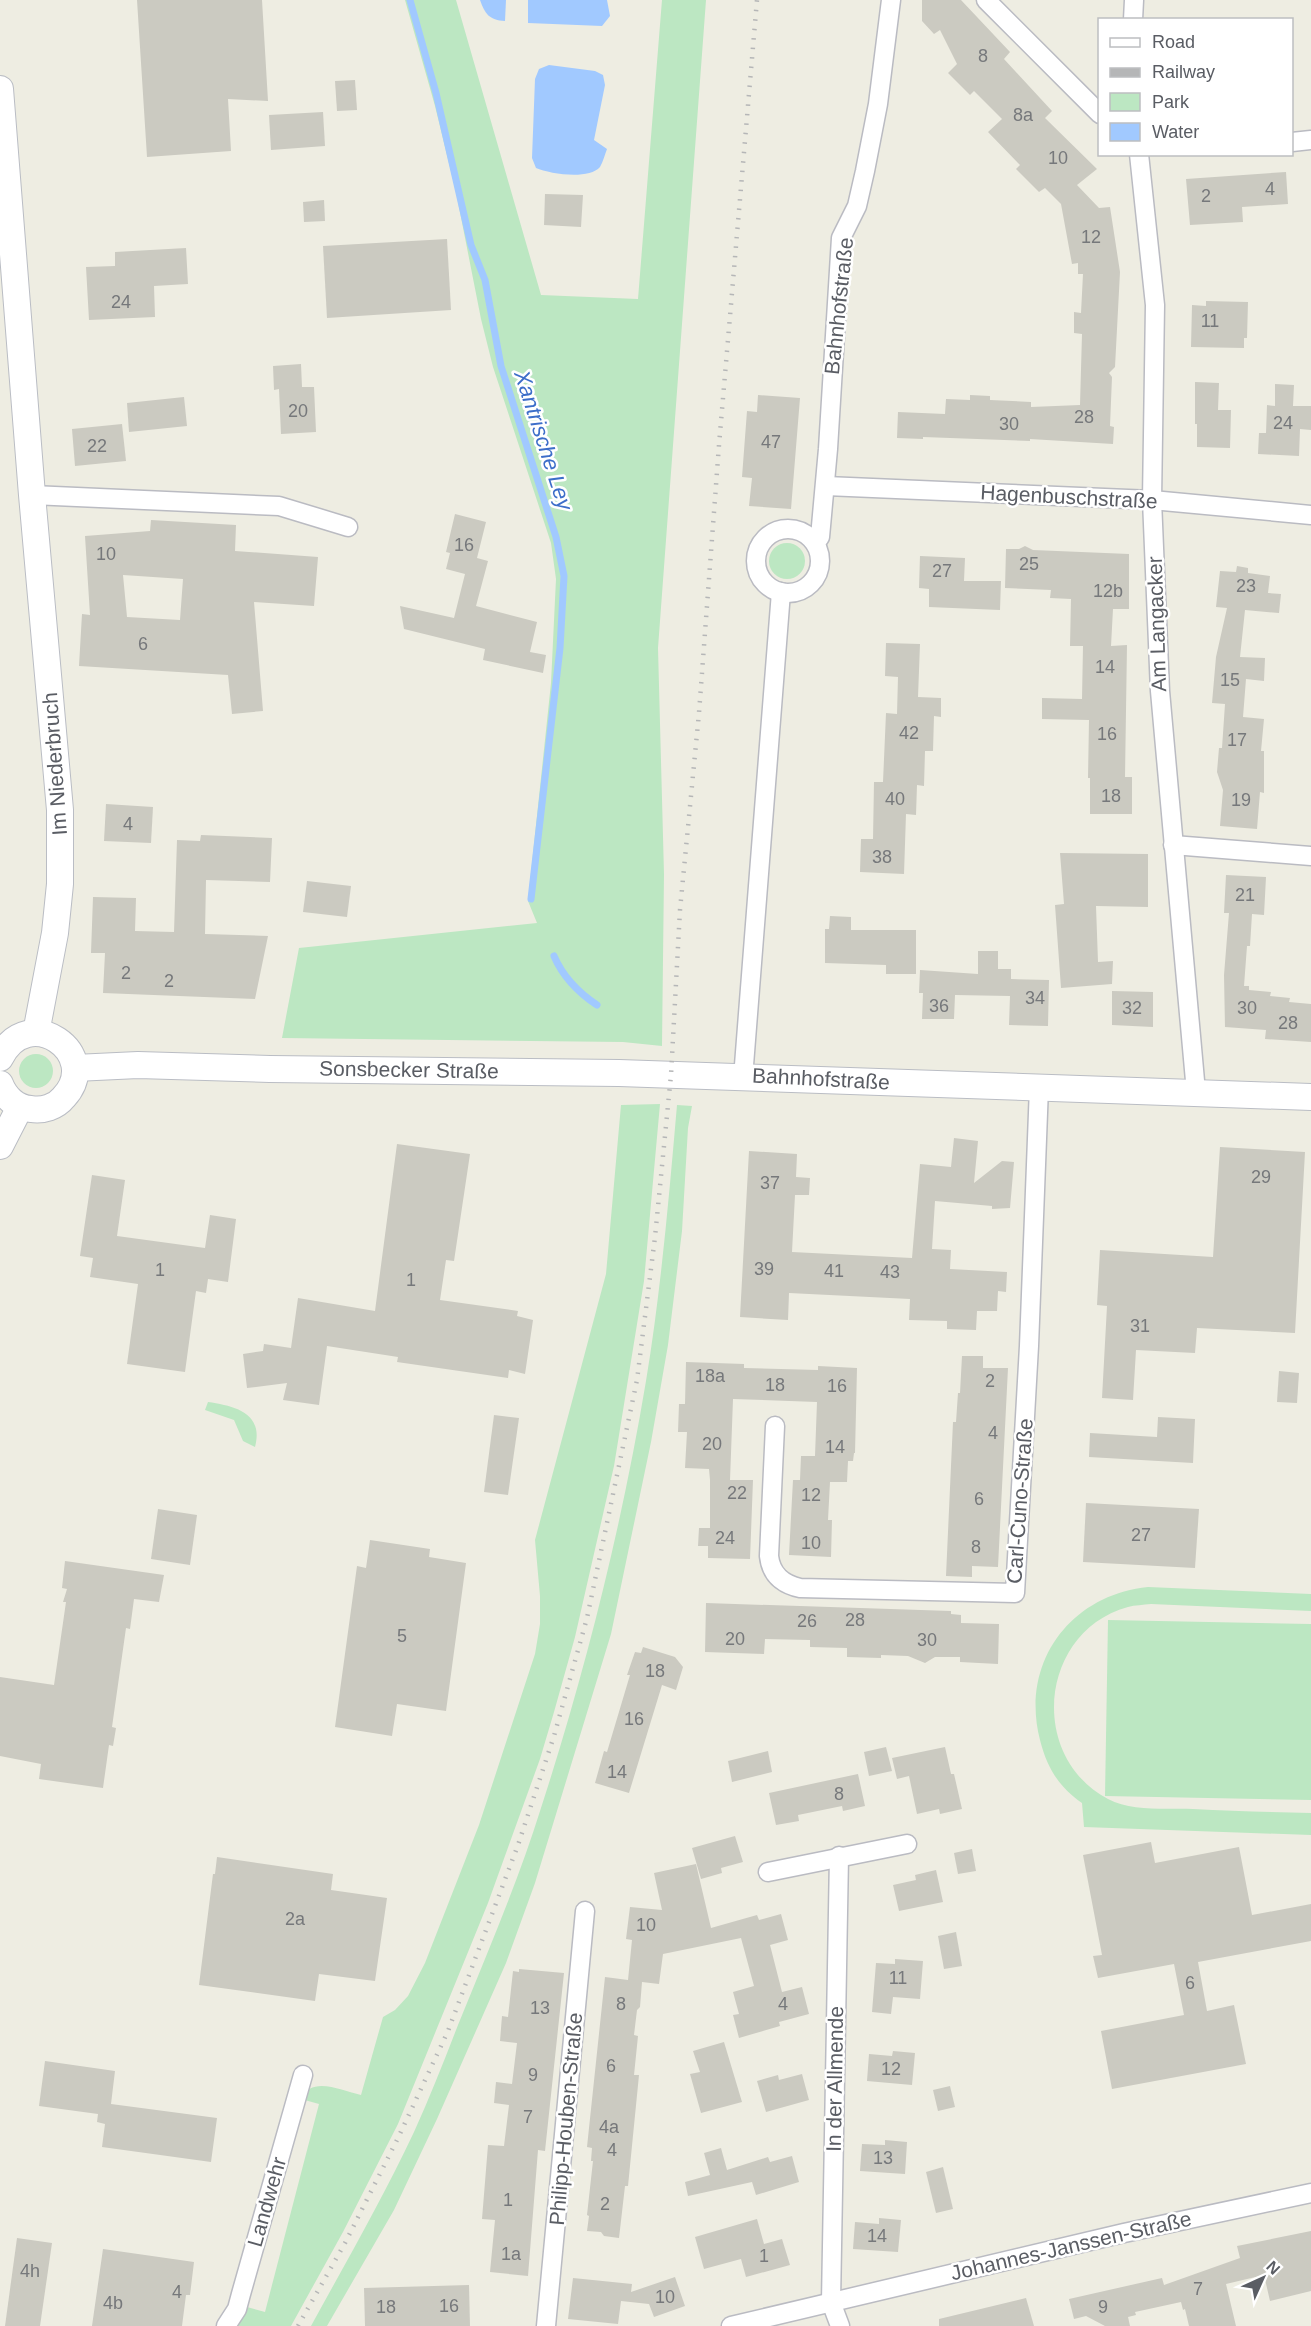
<svg xmlns="http://www.w3.org/2000/svg" width="1311" height="2326" font-family="Helvetica,sans-serif">
<style>
.green{fill:#bce7c2}
.water{fill:#a1c9ff}
.lines{fill:none;stroke-linecap:round;stroke-linejoin:round}
.stream{stroke:#a1c9ff;stroke-width:7}
.building{fill:#cbcac1;fill-rule:evenodd}
.street-casing{stroke:#babbc2;stroke-width:21}
.secondary-casing{stroke:#babdc4;stroke-width:28}
.street{stroke:#fff;stroke-width:18}
.secondary{stroke:#fff;stroke-width:26}
.rail{stroke:#b5b6b7;stroke-width:4.5;stroke-dasharray:1.5 8;stroke-linecap:butt}
.labels{text-anchor:middle;stroke-width:5;stroke-linejoin:round;paint-order:stroke}
.number-label{font-size:18px;fill:#76787b}
.street-label{font-size:21px;fill:#5a5d64;stroke:#fff}
.water-label{font-size:22px;font-style:italic;fill:#3c6ec9;stroke:#fff}
</style>
<rect width="100%" height="100%" fill="#eeede2"/>
<!-- green -->
<g class="green">
<polygon points="405,0 456,0 541,295 638,299 662,0 706,0 658,648 664,874 662,1046 623,1042 282,1038 299,948 537,923 528,901 551,683 556,579 551,543 493,367 481,319 456,192 435,106"/>
<circle cx="787" cy="561" r="18"/>
<circle cx="36" cy="1071" r="17"/>
<path d="M660,1104L644,1281L614,1466L575,1637L554,1712L540,1759L488,1903L398,2124L343,2232L291,2326H238L247,2307L265,2312L319,2104L301,2099C312,2075 341,2091 361,2095L383,2017L395,2010L408,1996L425,1963L479,1825L535,1654L540,1624V1596L535,1540L606,1274L621,1105Z"/>
<path d="M677,1105L692,1106L688,1128L682,1231L668,1345L651,1442L611,1634L535,1883L506,1963L437,2119L394,2210L327,2326H311C346,2262 383,2198 414,2132C430,2097 444,2061 458,2025C487,1953 518,1882 541,1808C586,1669 622,1525 646,1381C661,1290 669,1197 677,1105Z"/>
<path d="M208,1402C235,1406 264,1413 255,1447L243,1441L234,1420L205,1410Z"/>
<path d="M1148,1587L1311,1594V1611L1151,1604C1143,1605 1135,1605 1128,1607C1040,1631 1027,1756 1108,1799C1132,1812 1166,1808 1193,1809C1232,1811 1272,1812 1311,1813V1835L1084,1827L1082,1803C1059,1787 1047,1768 1040,1740C1020,1663 1070,1595 1148,1587Z"/>
<polygon points="1108,1620 1311,1624 1311,1800 1105,1796"/>
</g>
<!-- water -->
<g class="water">
<path d="M480,0H506L505,21C489,20 485,14 480,0Z"/>
<polygon points="528,0 607,0 610,16 602,26 528,23"/>
<path d="M549,65L595,71L603,75L605,85L594,140L607,149C605,154 603,162 600,167C589,180 550,174 536,168L532,158L535,79L539,69Z"/>
</g>
<g class="lines">
<!-- stream -->
<g class="stream">
<polyline points="410,0 436,93 471,245 485,280 501,366 556,537 564,576 560,648 531,899"/>
<path d="M554,956C563,977 579,993 597,1005"/>
</g>
</g>
<!-- building -->
<g class="building">
<polygon points="137,0 262,0 268,101 228,99 231,151 147,157"/>
<polygon points="922,0 961,0 1010,52 1004,59 1052,111 1045,118 1097,169 1077,185 1099,208 1110,207 1120,272 1115,367 1109,373 1112,377 1110,426 1114,427 1113,444 1030,439 1030,441 923,437 923,439 897,438 898,412 945,414 946,399 970,400 970,395 990,396 990,400 1031,402 1031,407 1080,405 1082,334 1074,333 1074,312 1081,313 1083,274 1078,274 1078,263 1072,264 1061,204 1045,188 1039,192 1016,169 1020,165 988,132 1002,119 974,91 970,95 948,73 957,64 940,30 934,34 922,21"/>
<polygon points="355,80 357,110 337,111 335,81"/>
<polygon points="323,112 325,146 271,150 269,115"/>
<polygon points="1286,172 1288,204 1242,207 1243,222 1190,225 1186,179"/>
<polygon points="545,194 583,195 581,227 544,225"/>
<polygon points="324,200 325,221 304,222 303,202"/>
<polygon points="447,239 451,310 327,318 323,246"/>
<polygon points="186,248 188,284 154,286 155,317 89,320 86,267 115,266 115,252"/>
<polygon points="1206,301 1248,302 1247,338 1244,338 1244,348 1191,347 1192,305 1206,306"/>
<polygon points="301,364 302,387 314,387 316,432 281,434 279,389 274,390 273,366"/>
<polygon points="1195,382 1219,383 1218,410 1231,410 1230,448 1197,447 1197,424 1195,424"/>
<polygon points="1275,384 1294,385 1293,406 1311,406 1311,430 1300,429 1299,456 1258,454 1259,433 1266,433 1267,405 1275,406"/>
<polygon points="758,395 800,398 791,509 749,506 752,478 742,477 747,411 757,412"/>
<polygon points="184,397 187,426 129,432 127,403"/>
<polygon points="122,424 126,461 75,466 72,429"/>
<polygon points="455,514 486,522 477,558 488,561 476,606 537,622 530,652 546,655 543,673 483,660 485,649 404,629 400,606 454,618 465,574 446,569 450,553 446,552"/>
<path d="M151,520L236,525L235,551L318,557L314,606L254,602L263,711L232,714L228,675L79,666L82,614L90,615L85,536L150,531ZM123,575L183,579L180,620L127,617Z"/>
<polygon points="1025,546 1033,550 1129,554 1129,609 1113,609 1111,646 1127,645 1125,777 1132,777 1132,814 1090,814 1090,778 1088,778 1089,720 1042,719 1042,698 1082,699 1083,646 1070,646 1071,599 1050,598 1051,590 1005,588 1006,549 1019,549"/>
<polygon points="920,556 965,558 964,581 1001,581 1000,610 929,607 929,589 919,588"/>
<polygon points="1237,566 1248,568 1248,573 1270,576 1268,593 1281,594 1279,613 1245,610 1240,657 1265,658 1264,681 1246,679 1243,717 1264,719 1261,751 1264,751 1264,793 1260,792 1257,829 1220,826 1223,790 1217,772 1219,748 1222,748 1225,704 1212,703 1216,657 1227,608 1216,607 1220,571 1236,572"/>
<polygon points="886,643 920,644 918,697 941,698 941,717 934,716 933,751 925,751 924,786 917,785 916,815 906,814 904,874 860,872 861,839 873,839 874,782 883,782 886,713 897,714 898,677 885,676"/>
<polygon points="106,804 153,807 151,843 104,841"/>
<polygon points="201,835 272,838 270,882 206,880 205,934 268,936 255,999 103,993 105,953 91,953 93,897 136,898 135,931 174,932 177,840 200,841"/>
<polygon points="1060,853 1148,854 1148,907 1096,906 1098,962 1113,961 1112,984 1061,988 1055,905 1064,904"/>
<polygon points="1226,875 1266,877 1264,915 1252,914 1250,946 1247,946 1244,986 1249,986 1249,990 1271,992 1270,996 1290,998 1289,1002 1311,1004 1311,1042 1265,1039 1266,1030 1225,1027 1224,975 1229,913 1224,913"/>
<polygon points="307,881 351,886 347,917 303,912"/>
<polygon points="830,916 851,917 851,930 916,930 916,974 886,974 886,965 825,963 825,929 829,929"/>
<polygon points="978,951 998,951 998,969 1011,969 1011,979 1049,980 1048,1026 1009,1025 1010,996 955,995 954,1019 922,1019 923,993 919,993 920,970 978,974"/>
<polygon points="1112,991 1153,992 1153,1027 1112,1025"/>
<polygon points="954,1138 978,1141 974,1183 1002,1161 1014,1162 1010,1208 992,1209 992,1206 935,1201 932,1249 951,1250 950,1269 1007,1272 1006,1292 998,1291 997,1311 977,1311 976,1330 947,1329 947,1321 909,1320 910,1299 789,1293 788,1320 740,1317 749,1151 797,1154 796,1177 810,1178 809,1195 795,1195 792,1252 912,1258 920,1164 951,1167"/>
<polygon points="397,1144 470,1154 454,1261 446,1260 440,1300 518,1311 517,1316 533,1320 525,1374 509,1370 508,1378 397,1362 398,1357 327,1346 319,1405 283,1400 287,1383 247,1388 243,1354 263,1351 264,1344 291,1348 298,1298 375,1311"/>
<polygon points="1220,1147 1305,1152 1295,1333 1197,1328 1195,1353 1136,1350 1133,1400 1102,1398 1107,1306 1097,1305 1100,1250 1213,1257"/>
<polygon points="92,1175 125,1180 117,1236 205,1248 210,1215 236,1219 228,1282 208,1279 206,1293 196,1291 185,1372 127,1364 138,1284 90,1277 93,1258 80,1256"/>
<polygon points="962,1356 983,1356 983,1368 1008,1368 998,1567 972,1566 972,1577 946,1576 953,1422 956,1422 958,1393 960,1393"/>
<polygon points="686,1362 744,1364 744,1368 818,1370 818,1366 857,1368 855,1453 854,1453 853,1461 848,1461 847,1482 830,1482 828,1520 832,1520 831,1557 789,1555 793,1480 800,1480 801,1456 815,1456 817,1402 733,1399 730,1480 753,1480 750,1559 708,1558 708,1546 698,1546 699,1528 710,1528 710,1480 709,1469 685,1468 687,1432 678,1432 679,1404 685,1404"/>
<polygon points="1279,1371 1299,1373 1297,1403 1277,1402"/>
<polygon points="494,1415 519,1418 508,1495 484,1492"/>
<polygon points="1158,1417 1195,1419 1193,1463 1089,1457 1090,1433 1157,1437"/>
<polygon points="1086,1503 1199,1509 1195,1568 1083,1562"/>
<polygon points="158,1509 197,1515 190,1565 151,1559"/>
<polygon points="370,1540 430,1549 429,1557 466,1563 446,1711 397,1704 392,1736 335,1727 357,1566 366,1568"/>
<polygon points="65,1561 164,1575 159,1602 134,1599 130,1629 126,1628 112,1727 116,1728 113,1746 109,1745 103,1788 39,1779 41,1764 0,1756 0,1677 54,1685 66,1602 63,1602 67,1589 62,1588"/>
<polygon points="706,1603 951,1611 951,1614 961,1615 961,1623 999,1624 998,1664 960,1662 960,1657 935,1657 925,1663 908,1656 881,1655 881,1658 847,1657 847,1648 810,1647 810,1640 765,1639 764,1654 705,1652"/>
<polygon points="643,1647 675,1657 683,1667 676,1690 662,1685 629,1793 595,1783 604,1751 607,1752 630,1675 627,1675 635,1652 641,1653"/>
<polygon points="886,1747 892,1771 869,1776 864,1752"/>
<polygon points="945,1747 951,1774 954,1774 962,1809 940,1814 939,1809 917,1814 909,1776 897,1779 892,1758"/>
<polygon points="768,1751 772,1772 732,1782 728,1761"/>
<polygon points="858,1774 865,1806 843,1811 842,1806 798,1815 799,1821 776,1825 769,1793"/>
<polygon points="735,1836 743,1862 721,1868 722,1873 701,1879 692,1848"/>
<polygon points="1151,1842 1155,1863 1239,1847 1252,1915 1311,1904 1311,1941 1198,1962 1207,2011 1234,2005 1246,2064 1112,2089 1101,2031 1184,2015 1174,1964 1098,1978 1093,1956 1102,1955 1083,1855"/>
<polygon points="972,1849 976,1871 958,1874 954,1853"/>
<polygon points="217,1857 333,1874 331,1890 387,1898 375,1981 319,1974 315,2001 199,1985 213,1874 215,1874"/>
<polygon points="696,1864 711,1928 757,1915 759,1920 781,1914 788,1940 770,1945 782,1992 802,1987 809,2014 779,2022 780,2026 739,2038 733,2015 739,2014 733,1992 754,1986 741,1938 663,1954 659,1984 642,1982 640,2007 637,2010 634,2035 638,2036 634,2075 639,2075 628,2186 625,2186 619,2238 604,2236 601,2232 587,2231 589,2216 587,2215 593,2161 591,2161 592,2148 587,2147 605,1977 628,1980 632,1940 626,1939 630,1907 662,1910 654,1873"/>
<polygon points="936,1870 943,1902 899,1911 893,1885 916,1880 915,1875"/>
<polygon points="956,1932 962,1966 944,1969 938,1936"/>
<polygon points="895,1959 923,1961 920,1999 893,1997 891,2014 872,2012 876,1963 895,1964"/>
<polygon points="519,1969 564,1973 545,2151 538,2150 528,2276 490,2272 495,2220 482,2219 488,2145 504,2146 509,2105 494,2103 496,2082 512,2084 517,2043 500,2041 502,2016 508,2017 513,1971 519,1972"/>
<polygon points="724,2042 742,2102 701,2113 690,2074 700,2072 693,2051"/>
<polygon points="893,2051 915,2053 912,2085 867,2081 869,2054 892,2056"/>
<polygon points="45,2061 115,2071 111,2104 217,2118 211,2162 102,2147 105,2124 97,2122 98,2114 39,2106"/>
<polygon points="802,2074 809,2100 766,2112 757,2081 778,2075 779,2080"/>
<polygon points="950,2086 955,2107 938,2111 933,2090"/>
<polygon points="885,2140 907,2142 905,2174 860,2171 862,2144 885,2145"/>
<polygon points="721,2148 727,2170 768,2157 770,2162 792,2156 799,2182 756,2195 752,2182 688,2196 685,2182 710,2175 704,2153"/>
<polygon points="943,2167 953,2209 936,2213 926,2172"/>
<polygon points="879,2218 901,2220 898,2252 853,2249 855,2222 879,2224"/>
<polygon points="757,2219 764,2244 782,2239 790,2265 746,2277 741,2259 704,2269 695,2237"/>
<polygon points="1311,2231 1311,2291 1270,2301 1264,2275 1226,2284 1236,2326 1189,2326 1185,2309 1183,2310 1181,2302 1135,2312 1136,2315 1128,2317 1130,2326 1105,2326 1086,2316 1074,2319 1069,2299 1162,2278 1164,2285 1240,2258 1237,2246"/>
<polygon points="17,2238 52,2243 40,2326 5,2326"/>
<polygon points="103,2249 194,2262 190,2295 186,2295 182,2326 92,2326"/>
<polygon points="675,2277 685,2306 654,2317 649,2304 621,2301 618,2324 568,2319 573,2278 632,2284 631,2292"/>
<polygon points="469,2285 470,2326 365,2326 364,2288"/>
<polygon points="1026,2298 1034,2326 939,2326 939,2319"/>
</g>
<g class="lines">
<defs>
<g id="street">
<polyline points="986,0 1100,114"/>
<polyline points="1133,20 1134,0"/>
<polyline points="1292,142 1311,140"/>
<polyline points="1139,154 1155,305 1152,500 1160,691 1196,1092"/>
<polyline points="826,486 1152,500 1311,515"/>
<polyline points="32,495 279,506 348,527"/>
<circle cx="788" cy="561" r="32"/>
<polyline points="815,543 820,537 828,449 841,238 857,206 865,171 878,104 891,0"/>
<polyline points="1173,845 1311,856"/>
<polyline points="743,1078 781,592"/>
<path d="M775,1426L769,1556C771,1574 782,1584 800,1588L1015,1593L1029,1346L1039,1087"/>
<polyline points="839,1856 831,2302 840,2326"/>
<polyline points="768,1872 907,1844"/>
<polyline points="226,2326 237,2309 241,2294 303,2075"/>
<polyline points="546,2326 585,1911"/>
<polyline points="731,2326 1124,2233 1311,2193"/>
</g>
<g id="secondary">
<polyline points="0,89 32,495 60,810 60,884 55,933 36,1033"/>
<path d="M0,1058C28,1001 103,1054 64,1097C56,1107 43,1111 31,1109C16,1108 5,1097 0,1084"/>
<polyline points="75,1068 138,1065 270,1069 619,1073 1311,1097"/>
<polyline points="0,1146 20,1107"/>
</g>
</defs>
<!-- street casing -->
<use href="#street" class="street-casing"/>
<!-- secondary casing -->
<use href="#secondary" class="secondary-casing"/>
<!-- street -->
<use href="#street" class="street"/>
<!-- secondary -->
<use href="#secondary" class="secondary"/>
<!-- rail -->
<polyline class="rail" points="298,2326 345,2243 398,2138 448,2031 518,1845 554,1736 587,1618 637,1380 655,1237 671,1075 680,910 699,713 719,445 757,0"/>
</g>
<g class="labels">
<!-- number labels -->
<g class="number-label">
<text x="983" y="62">8</text>
<text x="1023" y="121">8a</text>
<text x="1058" y="164">10</text>
<text x="1270" y="195">4</text>
<text x="1206" y="202">2</text>
<text x="1091" y="243">12</text>
<text x="121" y="308">24</text>
<text x="1210" y="327">11</text>
<text x="298" y="417">20</text>
<text x="1084" y="423">28</text>
<text x="1283" y="429">24</text>
<text x="1009" y="430">30</text>
<text x="771" y="448">47</text>
<text x="97" y="452">22</text>
<text x="464" y="551">16</text>
<text x="106" y="560">10</text>
<text x="1029" y="570">25</text>
<text x="942" y="577">27</text>
<text x="1246" y="592">23</text>
<text x="1108" y="597">12b</text>
<text x="143" y="650">6</text>
<text x="1105" y="673">14</text>
<text x="1230" y="686">15</text>
<text x="909" y="739">42</text>
<text x="1107" y="740">16</text>
<text x="1237" y="746">17</text>
<text x="1111" y="802">18</text>
<text x="895" y="805">40</text>
<text x="1241" y="806">19</text>
<text x="128" y="830">4</text>
<text x="882" y="863">38</text>
<text x="1245" y="901">21</text>
<text x="126" y="979">2</text>
<text x="169" y="987">2</text>
<text x="1035" y="1004">34</text>
<text x="939" y="1012">36</text>
<text x="1132" y="1014">32</text>
<text x="1247" y="1014">30</text>
<text x="1288" y="1029">28</text>
<text x="1261" y="1183">29</text>
<text x="770" y="1189">37</text>
<text x="764" y="1275">39</text>
<text x="160" y="1276">1</text>
<text x="834" y="1277">41</text>
<text x="890" y="1278">43</text>
<text x="411" y="1286">1</text>
<text x="1140" y="1332">31</text>
<text x="710" y="1382">18a</text>
<text x="990" y="1387">2</text>
<text x="775" y="1391">18</text>
<text x="837" y="1392">16</text>
<text x="993" y="1439">4</text>
<text x="712" y="1450">20</text>
<text x="835" y="1453">14</text>
<text x="737" y="1499">22</text>
<text x="811" y="1501">12</text>
<text x="979" y="1505">6</text>
<text x="1141" y="1541">27</text>
<text x="725" y="1544">24</text>
<text x="811" y="1549">10</text>
<text x="976" y="1553">8</text>
<text x="855" y="1626">28</text>
<text x="807" y="1627">26</text>
<text x="402" y="1642">5</text>
<text x="735" y="1645">20</text>
<text x="927" y="1646">30</text>
<text x="655" y="1677">18</text>
<text x="634" y="1725">16</text>
<text x="617" y="1778">14</text>
<text x="839" y="1800">8</text>
<text x="295" y="1925">2a</text>
<text x="646" y="1931">10</text>
<text x="898" y="1984">11</text>
<text x="1190" y="1989">6</text>
<text x="621" y="2010">8</text>
<text x="783" y="2010">4</text>
<text x="540" y="2014">13</text>
<text x="611" y="2072">6</text>
<text x="891" y="2075">12</text>
<text x="533" y="2081">9</text>
<text x="528" y="2123">7</text>
<text x="609" y="2133">4a</text>
<text x="612" y="2156">4</text>
<text x="883" y="2164">13</text>
<text x="508" y="2206">1</text>
<text x="605" y="2210">2</text>
<text x="877" y="2242">14</text>
<text x="511" y="2260">1a</text>
<text x="764" y="2262">1</text>
<text x="30" y="2277">4h</text>
<text x="1198" y="2295">7</text>
<text x="177" y="2298">4</text>
<text x="665" y="2303">10</text>
<text x="113" y="2309">4b</text>
<text x="449" y="2312">16</text>
<text x="386" y="2313">18</text>
<text x="1103" y="2313">9</text>
</g>
<!-- street labels -->
<g class="street-label">
<text transform="translate(839 306) rotate(-84)" y="7">Bahnhofstraße</text>
<text transform="translate(1069 497) rotate(3)" y="7">Hagenbuschstraße</text>
<text transform="translate(1157 624) rotate(-92)" y="7">Am Langacker</text>
<text transform="translate(55 764) rotate(-94)" y="7">Im Niederbruch</text>
<text transform="translate(409 1070) rotate(1)" y="7">Sonsbecker Straße</text>
<text transform="translate(821 1079) rotate(3)" y="7">Bahnhofstraße</text>
<text transform="translate(1020 1501) rotate(-86)" y="7">Carl-Cuno-Straße</text>
<text transform="translate(835 2079) rotate(-89)" y="7">In der Allmende</text>
<text transform="translate(566 2119) rotate(-85)" y="7">Philipp-Houben-Straße</text>
<text transform="translate(267 2202) rotate(-74)" y="7">Landwehr</text>
<text transform="translate(1071 2246) rotate(-13)" y="7">Johannes-Janssen-Straße</text>
</g>
<!-- water labels -->
<g class="water-label">
<text transform="translate(544 440) rotate(72)" y="8">Xantrische Ley</text>
</g>
</g>
<!-- legend -->
<rect x="1098" y="18" width="195" height="138" fill="#ffffff" stroke="#bdbec1" stroke-width="1.5"/>
<rect x="1110" y="38" width="30" height="9" fill="#ffffff" stroke="#bdbec1" stroke-width="1.5"/>
<text x="1152" y="48" font-size="18" fill="#5a5d64">Road</text>
<rect x="1110" y="68" width="30" height="9" fill="#b5b6b7" stroke="#bdbec1" stroke-width="1.5"/>
<text x="1152" y="78" font-size="18" fill="#5a5d64">Railway</text>
<rect x="1110" y="93" width="30" height="18" fill="#bce7c2" stroke="#bdbec1" stroke-width="1.5"/>
<text x="1152" y="108" font-size="18" fill="#5a5d64">Park</text>
<rect x="1110" y="123" width="30" height="18" fill="#a1c9ff" stroke="#bdbec1" stroke-width="1.5"/>
<text x="1152" y="138" font-size="18" fill="#5a5d64">Water</text>
<!-- north arrow -->
<g transform="translate(1263 2278) rotate(45)" stroke="#ffffff" stroke-width="4.5" paint-order="stroke">
<path d="M0-4.5L10 22L0 15L-10 22Z" fill="#5a5d64"/>
<text y="-9" font-size="16" font-weight="bold" text-anchor="middle" fill="#5a5d64">N</text>
</g>
</svg>
